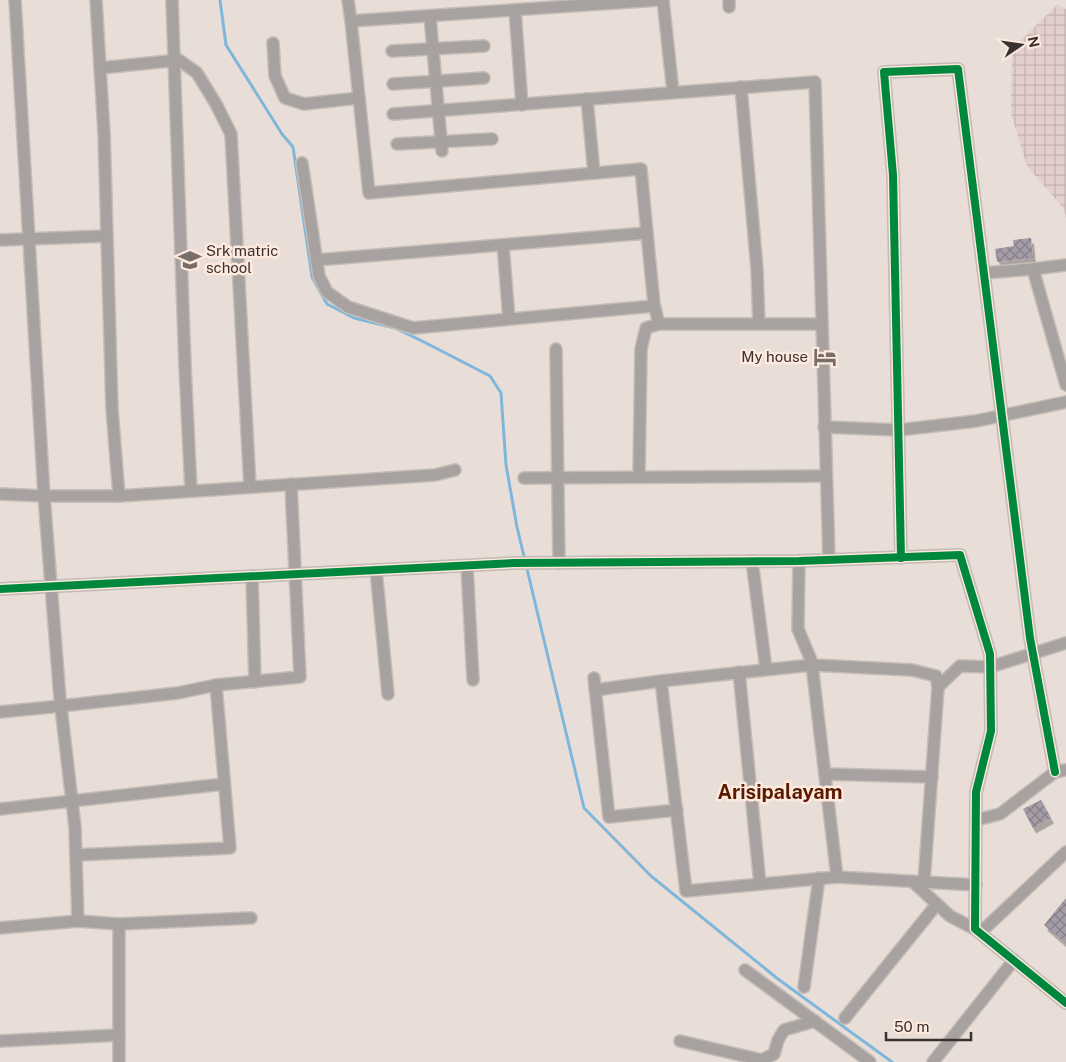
<svg xmlns="http://www.w3.org/2000/svg" width="1066" height="1062" font-family="'Public Sans',sans-serif">
<style>
.industrial{fill:url(#industrial-grid)}
.lines{fill:none;stroke-linecap:round;stroke-linejoin:round}
.stream{stroke:#7fb7db;stroke-width:3}
.building{fill:url(#building-cross-hatch);filter:url(#shadow)}
.minor-casing{stroke:#c4bcb7;stroke-width:14}
.minor{stroke:#a7a2a0;stroke-width:11}
.cycleway-casing{stroke:#fde9dd;stroke-width:11}
.cycleway{stroke:#00873e;stroke-width:8}
.labels{text-anchor:middle;stroke-width:5;stroke-linejoin:round;paint-order:stroke}
.poi-label{font-size:15px;fill:#39312d;stroke:#fde9dd;text-anchor:start}
.district-label{font-size:20px;font-weight:bold;fill:#591a00;stroke:#fde9dd}
</style>
<defs>
<pattern id="industrial-grid" width="8" height="8" patternUnits="userSpaceOnUse" patternTransform="scale(1.25)"><rect width="8" height="8" fill="#e2cfcd"/><path d="M0 4h8M4 0v8" fill="none" stroke="#c3b2b0"/></pattern>
<pattern id="building-cross-hatch" width="8" height="8" patternUnits="userSpaceOnUse" patternTransform="scale(1.25)"><rect width="8" height="8" fill="#a49ca7"/><path d="M0 0l8 8M0 8l8-8" fill="none" stroke="#878088"/></pattern>
<filter id="shadow"><feDropShadow dx="3" dy="5.5" stdDeviation="0" flood-color="#0004"/></filter>
</defs>
<rect width="100%" height="100%" fill="#e9ded7"/>
<!-- industrial -->
<polygon class="industrial" points="1057,5 1066,9 1066,218 1064,209 1027,166 1011,114 1012,49"/>
<g class="lines">
<!-- stream -->
<polyline class="stream" points="220,0 226,45 282,134 293,147 312,277 327,304 354,318 395,328 424,342 490,376 501,393 506,465 517,527 584,808 651,876 778,979 892,1062"/>
</g>
<!-- building -->
<g class="building">
<polygon points="1031,238 1033,258 997,262 995,249 1014,246 1013,240"/>
<polygon points="1041,800 1051,818 1033,828 1023,809"/>
<polygon points="1066,898 1066,944 1044,925"/>
</g>
<g class="lines">
<defs>
<g id="minor">
<polyline points="172,0 185,366 191,491"/>
<polyline points="348,0 351,21"/>
<polyline points="663,0 673,92"/>
<polyline points="729,0 729,7"/>
<polyline points="515,10 522,105"/>
<polyline points="430,16 442,151"/>
<polyline points="273,43 275,76 285,98 304,104 359,98"/>
<polyline points="392,51 484,46"/>
<polyline points="100,68 179,60 197,73 216,104 231,134 250,487"/>
<polyline points="393,84 484,78"/>
<polyline points="741,87 757,269 759,324"/>
<polyline points="587,99 594,173"/>
<polyline points="393,114 815,82 829,560"/>
<polyline points="397,144 492,139"/>
<polyline points="302,163 319,276 327,292 348,307 413,328 654,306"/>
<polyline points="647,233 641,169 369,193 351,21 659,0"/>
<polyline points="0,240 107,236"/>
<polyline points="503,245 509,319"/>
<polyline points="316,260 647,233 654,304 659,324 821,324"/>
<polyline points="1066,265 1033,269 1066,385"/>
<polyline points="984,273 1033,269"/>
<polyline points="556,349 559,563"/>
<polyline points="824,427 899,430 976,421 1066,402"/>
<polyline points="639,477 641,349 646,328 659,324"/>
<polyline points="524,478 826,476"/>
<polyline points="0,494 44,496 15,0"/>
<polyline points="119,496 435,475 455,470"/>
<polyline points="901,558 893,175 884,72 958,69 1030,638 1055,772"/>
<polyline points="752,561 766,669"/>
<polyline points="799,561 798,629 811,660 812,665 837,877 686,891 661,681 812,665 912,670 936,676 938,687 960,666 990,667 1066,643"/>
<polyline points="467,566 473,680"/>
<polyline points="376,570 388,694"/>
<polyline points="252,576 255,682"/>
<polyline points="0,589 515,563 799,561 960,555 990,654 991,731 976,792 975,929 1066,1003"/>
<polyline points="739,672 760,884"/>
<polyline points="594,678 609,817 677,810"/>
<polyline points="595,690 661,681"/>
<polyline points="0,712 61,706 178,693 216,685 300,677 291,484"/>
<polyline points="825,774 932,777"/>
<polyline points="0,809 224,784"/>
<polyline points="976,820 1000,814 1055,772 1066,770"/>
<polyline points="76,855 230,848 216,685"/>
<polyline points="837,877 976,885"/>
<polyline points="913,882 950,916 975,929"/>
<polyline points="924,882 938,687"/>
<polyline points="78,921 75,827 60,699 44,496 119,496 112,409 104,133 96,0"/>
<polyline points="0,928 78,921 119,924 251,918"/>
<polyline points="980,933 1066,852"/>
<polyline points="745,970 870,1062"/>
<polyline points="804,987 819,878"/>
<polyline points="845,1018 937,904"/>
<polyline points="0,1041 119,1035"/>
<polyline points="680,1041 762,1060 774,1054 778,1040 784,1030 815,1021"/>
<polyline points="119,1062 119,924"/>
<polyline points="933,1062 1014,960"/>
</g>
</defs>
<!-- minor casing -->
<use href="#minor" class="minor-casing"/>
<!-- minor -->
<use href="#minor" class="minor"/>
<defs>
<g id="cycleway">
<polyline points="901,558 893,175 884,72 958,69 1030,638 1055,772"/>
<polyline points="0,589 515,563 799,561 960,555 990,654 991,731 976,792 975,929 1066,1003"/>
</g>
</defs>
<!-- cycleway casing -->
<use href="#cycleway" class="cycleway-casing"/>
<!-- cycleway -->
<use href="#cycleway" class="cycleway"/>
</g>
<!-- icons -->
<defs>
<symbol id="school-bare" viewBox="-9 -9 18 18"><path d="M0-5L7-2L0 1L-7-2ZM-4 1L0 2.5L4 1V4Q0 6-4 4Z" fill="#776e68" stroke="#fde9dd" stroke-width="2.5" paint-order="stroke"/></symbol>
<symbol id="hotel-bare" viewBox="-9 -9 18 18"><path d="M-6-4.5h1.5V1H6V5H4.5V3h-9V5H-6ZM-4 0a1.8 1.8 0 1 1 3.6 0ZM.5 0V-2.5h3Q6-2.5 6 0Z" fill="#776e68" stroke="#fde9dd" stroke-width="2.5" paint-order="stroke"/></symbol>
</defs>
<g fill-rule="evenodd">
<use href="#school-bare" x="174" y="244" width="32" height="32"/>
<use href="#hotel-bare" x="809" y="341" width="32" height="32"/>
</g>
<g class="labels">
<!-- poi labels -->
<g class="poi-label">
<text x="206" y="256">Srk matric<tspan x="206" dy="17">school</tspan></text>
<text x="808" y="362" text-anchor="end">My house</text>
</g>
<!-- district labels -->
<g class="district-label">
<text x="780" y="799">Arisipalayam</text>
</g>
</g>
<!-- north arrow -->
<g transform="translate(1021 45) rotate(77)" stroke="#fde9dd" stroke-width="4" paint-order="stroke">
<path d="M0-4L9 19L0 12L-9 19Z" fill="#39312d"/>
<text y="-8" font-size="14" font-weight="bold" text-anchor="middle" fill="#39312d">N</text>
</g>
<!-- scale -->
<path d="M886 1032v8h85v-8" fill="none" stroke="#39312d" stroke-width="2.5"/>
<text x="894" y="1032" font-size="15" fill="#39312d" stroke="#fde9dd" stroke-width="4" paint-order="stroke">50 m</text>
</svg>
